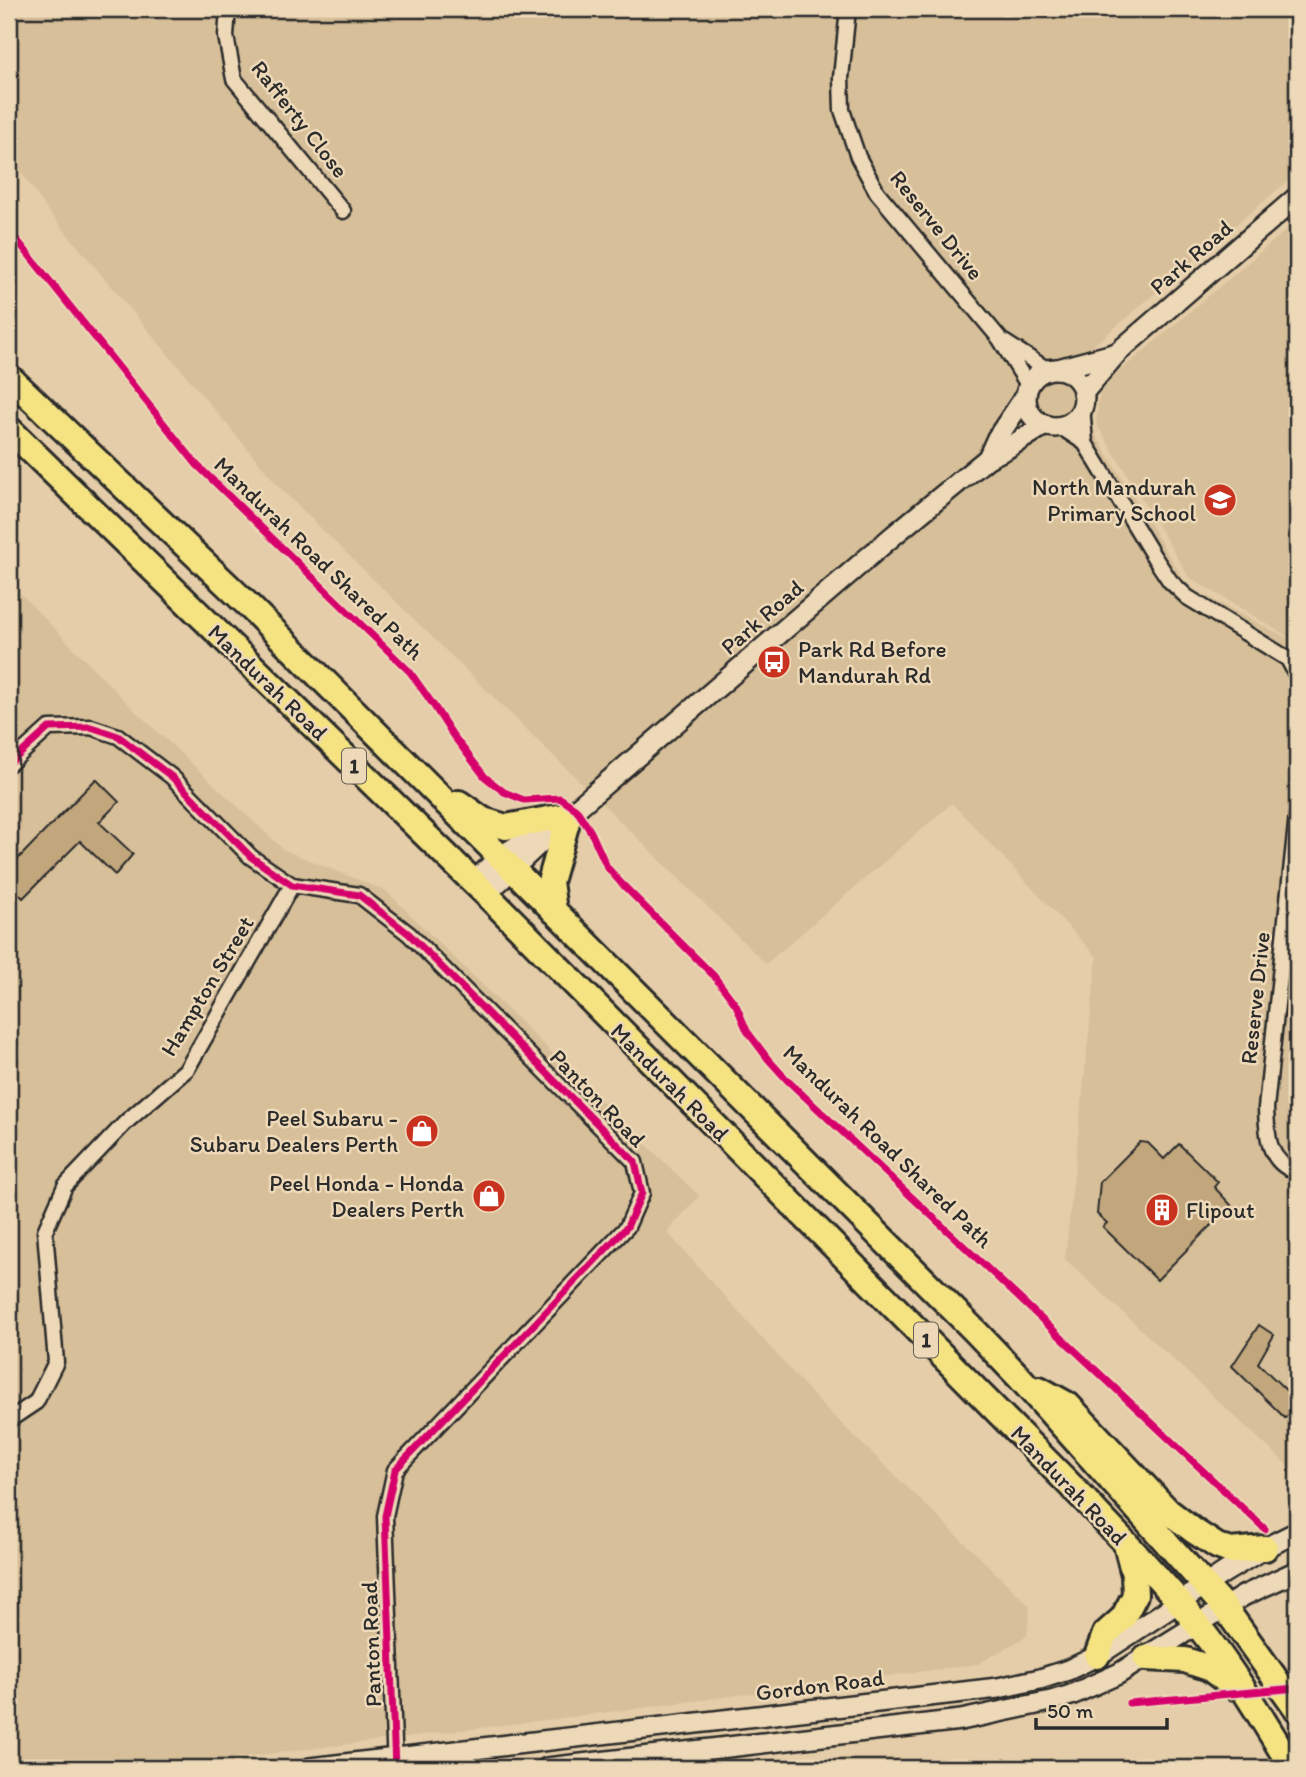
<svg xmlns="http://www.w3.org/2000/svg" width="1306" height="1777" font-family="Itim,sans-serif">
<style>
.built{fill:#d6bf99}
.building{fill:#c2a77d;stroke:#2b2b2b;stroke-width:2}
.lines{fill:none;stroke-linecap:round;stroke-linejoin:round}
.street-casing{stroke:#2b2b2b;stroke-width:19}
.secondary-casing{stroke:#2b2b2b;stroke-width:24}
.highway-casing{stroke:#2b2b2b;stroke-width:30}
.street{stroke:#edd8b7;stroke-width:14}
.secondary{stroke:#edd8b7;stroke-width:19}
.highway{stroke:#f5e382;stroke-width:24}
.cycleway-casing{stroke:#edd8b7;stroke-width:11}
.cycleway{stroke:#d6006c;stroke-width:7}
.labels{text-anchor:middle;stroke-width:5;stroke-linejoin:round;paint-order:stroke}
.shield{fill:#edd8b7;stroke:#655f55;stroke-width:2}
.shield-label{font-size:21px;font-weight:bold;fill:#2b2b2b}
.street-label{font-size:23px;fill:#2b2b2b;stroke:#edd8b7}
.poi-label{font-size:23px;fill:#2b2b2b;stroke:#edd8b7;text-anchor:end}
</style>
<rect width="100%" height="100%" fill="#e4cda8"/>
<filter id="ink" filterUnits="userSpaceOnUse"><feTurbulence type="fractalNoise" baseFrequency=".0143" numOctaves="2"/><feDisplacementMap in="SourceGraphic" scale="14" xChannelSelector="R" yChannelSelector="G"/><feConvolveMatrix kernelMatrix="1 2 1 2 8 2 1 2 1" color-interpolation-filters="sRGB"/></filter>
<g filter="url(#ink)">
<!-- built -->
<g class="built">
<polygon points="9,9 1297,9 1297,173 1074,362 1093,387 1092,429 1188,587 1297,643 1297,1474 1065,1259 1097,957 952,803 766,964 282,490 49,212 9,155"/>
<polygon points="1297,221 1297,642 1189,577 1096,423 1100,388"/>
<polygon points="9,582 129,705 284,850 386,891 699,1196 667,1232 820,1403 1030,1606 1027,1636 978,1664 594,1714 151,1768 9,1768"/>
</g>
<!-- building -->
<g class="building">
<polygon points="96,779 119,802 99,822 133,854 115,875 80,841 23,898 9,884 9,868"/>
<polygon points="1140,1142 1148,1143 1164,1159 1179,1144 1218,1182 1214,1187 1231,1205 1157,1280 1103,1227 1107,1223 1097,1214 1100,1182"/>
<polygon points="1259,1325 1274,1335 1258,1363 1297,1401 1297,1407 1285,1418 1232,1366"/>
</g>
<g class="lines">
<defs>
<g id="street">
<polyline points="228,9 226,36 234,79 343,211"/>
<polyline points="848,9 841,78 842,110 858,157 877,192 1000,339 1028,385"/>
<polyline points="1004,342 1048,370"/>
<polyline points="1082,406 1085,443"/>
<polyline points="1059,426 1085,443 1154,557 1170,581 1187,597 1288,659 1297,676"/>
<polyline points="9,764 49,728 91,727 118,736 172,777 251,857 292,885 359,895 409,934 635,1162 642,1193 627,1227 395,1470 385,1516 395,1768"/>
<path d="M1297,815L1266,1108C1267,1135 1267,1162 1297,1172"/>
<polyline points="9,1420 36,1402 56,1362 45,1231 65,1186 126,1122 187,1069 292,885"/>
</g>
<g id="secondary">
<polyline points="1058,369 1117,353"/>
<circle cx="1055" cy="398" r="29"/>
<polyline points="1083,393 1117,353 1297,197"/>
<polyline points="988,458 997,438 1026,395"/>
<polyline points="474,882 499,857 535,835"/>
<polyline points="486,894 576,809 894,535 988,458 1006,449 1045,425"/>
<polyline points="310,1768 998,1688 1040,1679 1068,1670 1097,1656 1225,1572 1265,1548 1297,1532"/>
<polyline points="547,1768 961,1720 1051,1701 1071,1695 1118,1674 1243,1596 1297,1571"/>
</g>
<g id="highway">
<polyline points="9,377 246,603 974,1330 1020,1378 1225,1608 1297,1709"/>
<path d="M9,429L486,894L1085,1500C1116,1534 1150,1567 1180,1603C1223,1654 1258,1711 1292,1768"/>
<polyline points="459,803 483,820 506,827 569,815 550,882 554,911"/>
<polyline points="1039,1389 1068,1405 1168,1511 1194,1531 1217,1546 1230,1551 1265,1548"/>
<polyline points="1097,1656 1105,1634 1123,1618 1135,1595 1134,1575 1127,1548"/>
<polyline points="1146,1658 1185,1660 1209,1668 1234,1687"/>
</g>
</defs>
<!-- street casing -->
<use href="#street" class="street-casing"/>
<!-- secondary casing -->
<use href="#secondary" class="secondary-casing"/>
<!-- highway casing -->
<use href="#highway" class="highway-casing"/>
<!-- street -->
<use href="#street" class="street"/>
<!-- secondary -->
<use href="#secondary" class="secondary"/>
<!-- highway -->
<use href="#highway" class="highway"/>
<defs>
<g id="cycleway">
<polyline points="9,230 197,465 410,672 434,706 452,734 485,777 504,792 524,800 560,798 576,809 591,832 607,867 620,882 714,976 736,1005 747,1031 768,1059 787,1080 1265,1529"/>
<polyline points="9,764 49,728 91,727 118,736 172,777 251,857 292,885 359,895 409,934 635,1162 642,1193 627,1227 395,1470 385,1516 395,1768"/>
<polyline points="1129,1703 1297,1688"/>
</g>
</defs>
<!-- cycleway casing -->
<use href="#cycleway" class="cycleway-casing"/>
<!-- cycleway -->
<use href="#cycleway" class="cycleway"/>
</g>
</g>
<!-- icons -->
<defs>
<symbol id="school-disc" viewBox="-11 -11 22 22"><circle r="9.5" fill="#c8321e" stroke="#edd8b7"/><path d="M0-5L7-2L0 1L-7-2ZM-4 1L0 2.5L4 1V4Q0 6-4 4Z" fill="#fff"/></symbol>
<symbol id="bus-disc" viewBox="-11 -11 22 22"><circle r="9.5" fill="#c8321e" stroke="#edd8b7"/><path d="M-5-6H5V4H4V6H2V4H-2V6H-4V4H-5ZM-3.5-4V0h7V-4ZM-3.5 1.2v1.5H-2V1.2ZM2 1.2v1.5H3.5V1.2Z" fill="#fff"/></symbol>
<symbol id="shop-disc" viewBox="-11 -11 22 22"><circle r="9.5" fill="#c8321e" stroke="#edd8b7"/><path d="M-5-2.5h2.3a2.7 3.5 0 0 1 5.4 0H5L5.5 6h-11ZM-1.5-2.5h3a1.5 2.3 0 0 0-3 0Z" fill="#fff"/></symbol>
<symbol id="building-disc" viewBox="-11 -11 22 22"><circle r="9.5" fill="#c8321e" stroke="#edd8b7"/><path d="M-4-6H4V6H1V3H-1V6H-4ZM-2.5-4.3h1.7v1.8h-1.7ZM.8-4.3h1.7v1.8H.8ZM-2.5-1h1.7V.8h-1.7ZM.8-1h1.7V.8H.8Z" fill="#fff"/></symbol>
</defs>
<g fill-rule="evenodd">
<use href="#school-disc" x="1201" y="481" width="38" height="38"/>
<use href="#bus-disc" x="755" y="643" width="38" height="38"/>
<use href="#shop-disc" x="403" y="1112" width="38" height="38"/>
<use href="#shop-disc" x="470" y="1177" width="38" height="38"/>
<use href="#building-disc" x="1143" y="1191" width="38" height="38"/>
</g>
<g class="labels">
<!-- shield labels -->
<g class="shield">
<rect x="342" y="748.5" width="24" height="35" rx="5"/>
<rect x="914" y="1322.5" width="24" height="35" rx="5"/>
</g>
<g class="shield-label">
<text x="354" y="773">1</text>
<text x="926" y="1347">1</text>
</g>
<!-- street labels -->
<g class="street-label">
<text transform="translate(300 119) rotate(52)" y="8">Rafferty Close</text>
<text transform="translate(937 225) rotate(51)" y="8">Reserve Drive</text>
<text transform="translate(1191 257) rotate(-41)" y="8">Park Road</text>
<text transform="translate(319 558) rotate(44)" y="8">Mandurah Road Shared Path</text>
<text transform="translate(762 617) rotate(-41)" y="8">Park Road</text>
<text transform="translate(268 682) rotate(44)" y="8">Mandurah Road</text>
<text transform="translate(207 986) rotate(-59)" y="8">Hampton Street</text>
<text transform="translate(1255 998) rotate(-84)" y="8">Reserve Drive</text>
<text transform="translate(670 1082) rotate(45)" y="8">Mandurah Road</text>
<text transform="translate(598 1098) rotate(46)" y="8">Panton Road</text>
<text transform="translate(888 1146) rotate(44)" y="8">Mandurah Road Shared Path</text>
<text transform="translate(1069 1485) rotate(46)" y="8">Mandurah Road</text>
<text transform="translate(371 1644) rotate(-92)" y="8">Panton Road</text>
<text transform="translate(820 1685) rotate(-7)" y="8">Gordon Road</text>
</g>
<!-- poi labels -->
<g class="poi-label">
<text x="1196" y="495">North Mandurah<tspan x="1196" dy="26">Primary School</tspan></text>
<text x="798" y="657" text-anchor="start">Park Rd Before<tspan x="798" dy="26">Mandurah Rd</tspan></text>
<text x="398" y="1126">Peel Subaru -<tspan x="398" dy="26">Subaru Dealers Perth</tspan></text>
<text x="464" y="1191">Peel Honda - Honda<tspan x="464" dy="26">Dealers Perth</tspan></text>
<text x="1186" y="1218" text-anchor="start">Flipout</text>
</g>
</g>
<!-- margin -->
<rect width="1306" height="1777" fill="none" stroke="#edd8b7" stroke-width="35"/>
<rect x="18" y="18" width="1271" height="1742" fill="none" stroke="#2b2b2b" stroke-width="2.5" filter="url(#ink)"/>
<!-- scale -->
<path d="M1036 1718v10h131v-10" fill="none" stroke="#2b2b2b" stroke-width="3.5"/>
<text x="1047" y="1718" font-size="21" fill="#2b2b2b" stroke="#edd8b7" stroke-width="5" paint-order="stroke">50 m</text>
</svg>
